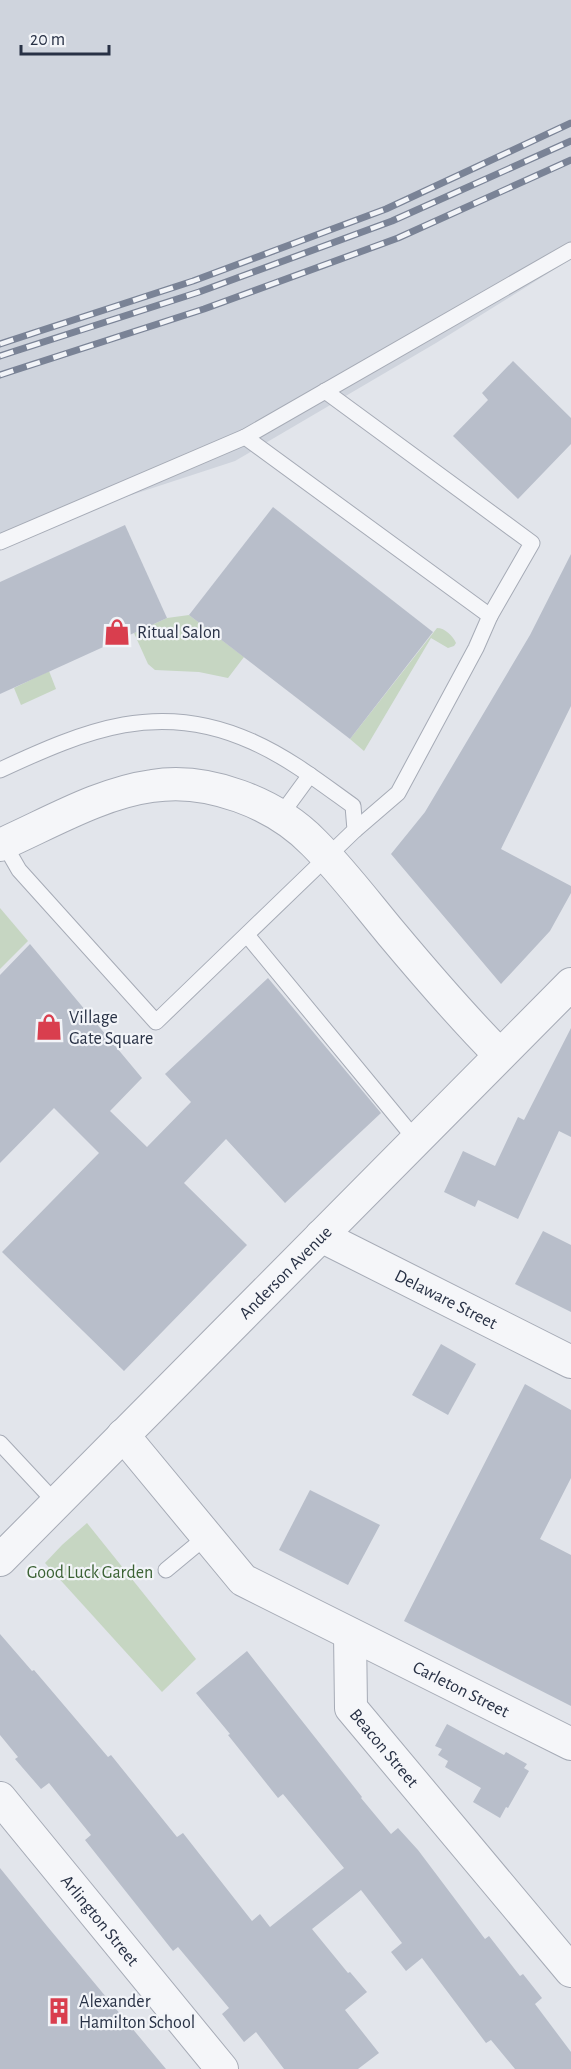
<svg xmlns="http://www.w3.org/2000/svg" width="571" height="2069" font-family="'Alegreya Sans',sans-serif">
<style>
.built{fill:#cfd4dd}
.green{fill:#c6d6c2}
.building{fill:#b8beca}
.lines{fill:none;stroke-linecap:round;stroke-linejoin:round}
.service-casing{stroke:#a6abb6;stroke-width:17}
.minor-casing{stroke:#a6abb6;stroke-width:34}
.service{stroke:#f5f6f9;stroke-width:15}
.minor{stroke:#f5f6f9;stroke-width:32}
.rail-casing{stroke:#7a8396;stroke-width:7}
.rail{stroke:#f2f4f8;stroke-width:4.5;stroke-dasharray:14;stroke-linecap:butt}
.labels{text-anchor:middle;stroke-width:4.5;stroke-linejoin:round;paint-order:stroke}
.poi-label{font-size:18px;fill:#283145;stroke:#f2f4f8;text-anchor:start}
.street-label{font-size:18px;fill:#283145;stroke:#f2f4f8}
.park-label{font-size:18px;fill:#3b6234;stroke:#f2f4f8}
</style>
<rect width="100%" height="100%" fill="#e2e5eb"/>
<!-- built -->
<polygon class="built" points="0,0 571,0 571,259 436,343 235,461 0,538"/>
<!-- green -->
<g class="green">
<polygon points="189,615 244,657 228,678 199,672 155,670 148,664 134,633 167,618"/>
<path d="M437,628C445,628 453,636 456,643L454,646L448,648L431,638L364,751L350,739Z"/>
<polygon points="49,671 56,689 21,705 14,688"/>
<polygon points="0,908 28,941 0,969"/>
<polygon points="87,1523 196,1659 162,1692 45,1563 62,1545"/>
</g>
<!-- building -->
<g class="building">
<polygon points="513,361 571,418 571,444 518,499 453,436 488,400 482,393"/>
<polygon points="273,507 433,632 350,739 189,615"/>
<polygon points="125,525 167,618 0,694 0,582"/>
<polygon points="571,554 571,706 501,849 571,886 571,893 550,931 501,984 391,854 425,812 530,635"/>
<polygon points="30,944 142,1078 110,1111 147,1147 191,1102 165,1074 268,978 381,1113 285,1203 226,1139 184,1183 247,1245 124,1371 2,1252 99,1153 54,1108 0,1163 0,975"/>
<polygon points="571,1028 571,1137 559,1131 518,1219 478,1200 475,1207 444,1192 463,1151 495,1166 518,1117 524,1120"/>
<polygon points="543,1231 571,1245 571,1312 515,1284"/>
<polygon points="441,1344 476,1364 448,1415 412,1395"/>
<polygon points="525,1384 571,1410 571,1478 540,1539 571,1555 571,1706 404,1621"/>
<polygon points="310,1490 380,1525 348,1585 279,1550"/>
<polygon points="0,1634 32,1671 34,1670 108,1757 111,1755 177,1837 183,1833 252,1921 260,1914 270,1927 344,1868 283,1794 278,1798 228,1735 230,1734 196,1693 247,1651 362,1797 361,1798 391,1834 398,1828 418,1850 485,1939 489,1936 520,1976 523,1974 542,1998 535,2004 571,2052 571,2069 515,2069 491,2040 486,2043 422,1958 406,1971 391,1952 402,1943 361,1890 312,1929 348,1973 350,1972 367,1992 345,2010 379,2053 358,2069 284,2069 256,2032 244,2042 222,2014 229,2008 178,1947 173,1951 85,1840 91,1835 49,1783 41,1789 15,1759 18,1757 0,1735"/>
<polygon points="447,1724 504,1755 506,1752 527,1764 524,1768 529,1771 508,1808 506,1807 500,1818 473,1802 481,1788 445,1767 448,1761 438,1755 442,1749 435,1746"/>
<polygon points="0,1868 47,1926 166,2069 0,2069"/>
</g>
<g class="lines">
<defs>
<g id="service">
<polyline points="325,391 532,543 490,616"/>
<polyline points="245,437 571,250"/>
<polyline points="0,542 245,437 490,616 476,648 398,793 355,830"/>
<path d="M0,770C86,730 160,699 253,742C289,758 321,783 353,806L355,830L156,1022L19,870L4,844"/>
<polyline points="280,816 310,775"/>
<polyline points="247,935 416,1140"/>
<polyline points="0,1443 56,1503"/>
<polyline points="166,1570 207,1536"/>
</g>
<g id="minor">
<path d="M0,845C48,824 100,793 152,786C208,777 275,803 314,843C342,871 366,903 391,933C427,976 461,1016 500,1055"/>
<path id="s1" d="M321,1236L571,1362"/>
<path id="s2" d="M123,1435L243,1580L571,1744"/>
<path id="s3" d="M0,1560L571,984"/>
<path id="s4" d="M350,1634L351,1708L571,1971"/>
<path id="s5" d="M0,1798L222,2069"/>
</g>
</defs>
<!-- service casing -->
<use href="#service" class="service-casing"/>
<!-- minor casing -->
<use href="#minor" class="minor-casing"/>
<!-- service -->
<use href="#service" class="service"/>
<!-- minor -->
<use href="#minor" class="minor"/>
<defs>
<g id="rail">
<polyline points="0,344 193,281 386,209 571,123"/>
<polyline points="0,356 199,292 392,221 571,141"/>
<polyline points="0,375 204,309 398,238 571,160"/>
</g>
</defs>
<!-- rail casing -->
<use href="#rail" class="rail-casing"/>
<!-- rail -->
<use href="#rail" class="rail"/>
</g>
<!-- icons -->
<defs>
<symbol id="shop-bare" viewBox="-9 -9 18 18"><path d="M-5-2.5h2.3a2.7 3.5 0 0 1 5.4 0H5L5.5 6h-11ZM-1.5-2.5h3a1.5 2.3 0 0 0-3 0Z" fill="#d93e4e" stroke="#f2f4f8" stroke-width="2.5" paint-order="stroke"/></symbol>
<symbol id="building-bare" viewBox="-9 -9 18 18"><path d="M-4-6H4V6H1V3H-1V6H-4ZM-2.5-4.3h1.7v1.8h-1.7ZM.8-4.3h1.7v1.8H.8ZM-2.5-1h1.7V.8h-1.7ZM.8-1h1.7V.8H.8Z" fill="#d93e4e" stroke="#f2f4f8" stroke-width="2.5" paint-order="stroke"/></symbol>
</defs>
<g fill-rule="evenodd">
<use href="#shop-bare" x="98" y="613" width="38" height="38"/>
<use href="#shop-bare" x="30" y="1008" width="38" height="38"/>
<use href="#building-bare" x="40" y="1992" width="38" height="38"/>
</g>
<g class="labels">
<!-- poi labels -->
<g class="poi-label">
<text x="137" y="638">Ritual Salon</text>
<text x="69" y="1023">Village<tspan x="69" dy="21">Gate Square</tspan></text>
<text x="79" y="2007">Alexander<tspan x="79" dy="21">Hamilton School</tspan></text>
</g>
<!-- street labels -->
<g class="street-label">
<text dy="6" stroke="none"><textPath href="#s3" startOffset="405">Anderson Avenue</textPath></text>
<text dy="6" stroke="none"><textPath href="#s1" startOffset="140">Delaware Street</textPath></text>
<text dy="6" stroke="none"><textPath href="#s2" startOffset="432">Carleton Street</textPath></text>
<text dy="6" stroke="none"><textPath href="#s4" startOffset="126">Beacon Street</textPath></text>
<text dy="6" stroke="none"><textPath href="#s5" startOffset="158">Arlington Street</textPath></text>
</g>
<!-- park labels -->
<g class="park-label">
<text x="90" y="1578">Good Luck Garden</text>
</g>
</g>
<!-- scale -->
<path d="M21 45v9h88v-9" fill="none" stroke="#283145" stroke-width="3"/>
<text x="30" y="45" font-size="18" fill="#283145" stroke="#f2f4f8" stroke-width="4.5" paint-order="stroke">20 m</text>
</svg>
